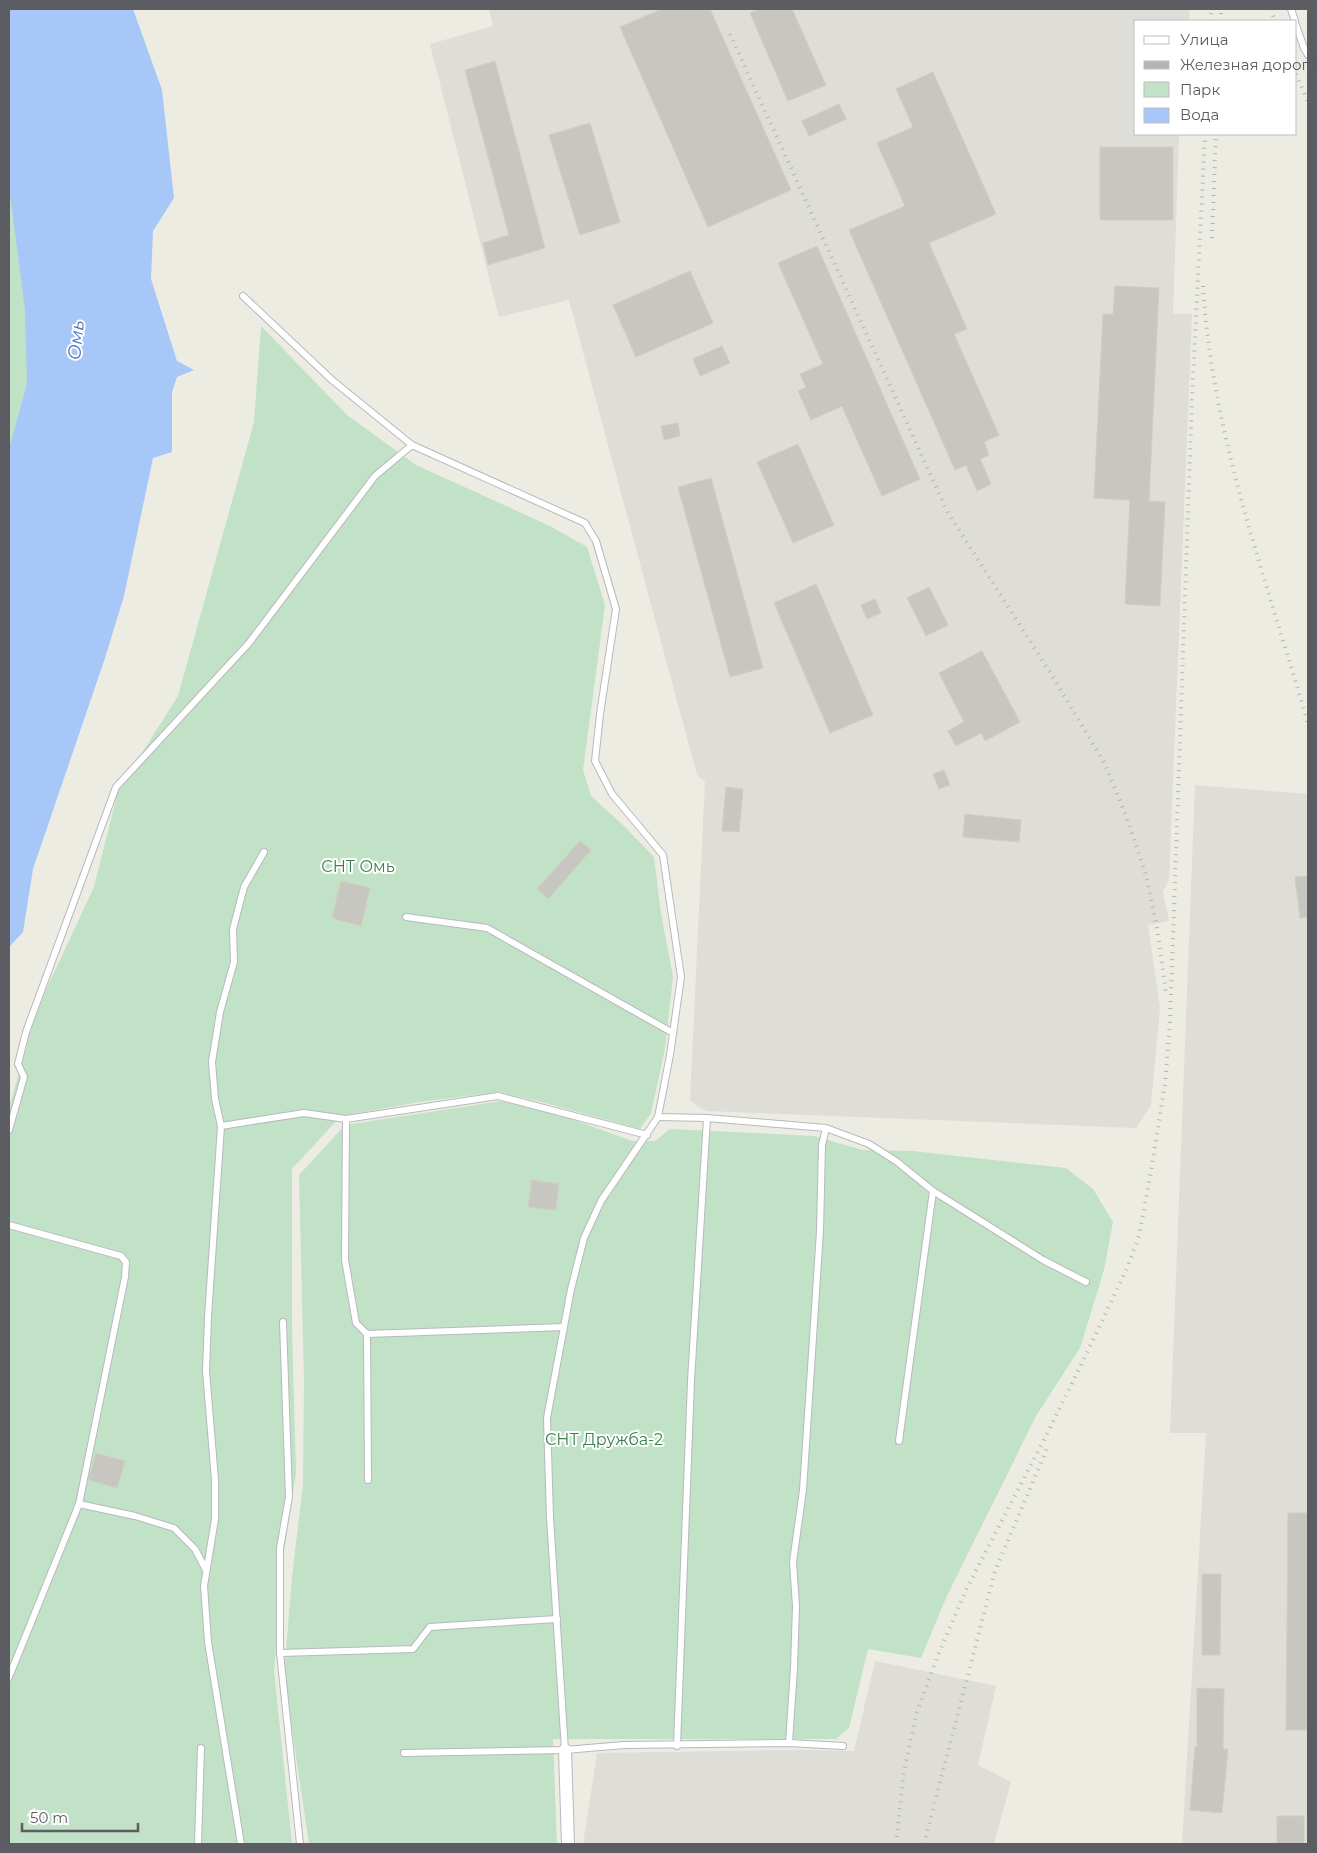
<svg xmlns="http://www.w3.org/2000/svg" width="1317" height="1853" font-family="Montserrat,sans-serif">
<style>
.industrial{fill:#deddd7}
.green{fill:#c1e2c6}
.water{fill:#a7c7f8}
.building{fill:#c8c6c0;stroke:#d0cec1}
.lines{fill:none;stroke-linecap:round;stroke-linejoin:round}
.lane-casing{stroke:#b8b9be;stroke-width:8}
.street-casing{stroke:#b8b9be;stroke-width:14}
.lane{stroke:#fff;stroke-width:6}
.street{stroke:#fff;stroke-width:12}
.rail{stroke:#b3b4b4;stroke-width:4;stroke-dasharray:1 6;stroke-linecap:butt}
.labels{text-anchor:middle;stroke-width:4;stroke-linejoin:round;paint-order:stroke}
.park-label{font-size:16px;fill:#3b814a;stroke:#fff}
.water-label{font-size:18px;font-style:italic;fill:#4c6fb9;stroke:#fff}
</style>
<rect width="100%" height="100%" fill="#ecece3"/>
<!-- industrial -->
<g class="industrial">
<polygon points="489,9 1190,9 1189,21 1136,21 1136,134 1186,134 1179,135 1173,314 1192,314 1169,879 1163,892 1169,921 1148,925 1160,1008 1151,1105 1136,1128 707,1111 697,1106 690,1100 705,782 697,775 569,300 499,317 430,44 493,26"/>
<polygon points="1195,785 1308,794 1308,1844 1182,1844 1206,1433 1170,1433"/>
<polygon points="875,1661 996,1686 978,1765 1011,1782 994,1844 583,1844 597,1753 805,1750 854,1751"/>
</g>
<!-- green -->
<g class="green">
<polygon points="9,88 37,370 9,502"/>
<polygon points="261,326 347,415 416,465 550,526 587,547 605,605 583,770 591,796 623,825 654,857 661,913 673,977 665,1049 651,1113 640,1129 545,1103 498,1092 420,1102 341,1116 292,1169 292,1326 296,1473 284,1552 274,1671 292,1844 9,1844 9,1108 37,1009 94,887 118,791 178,696 254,422"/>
<polygon points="501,1101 558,1114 632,1141 655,1141 670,1129 814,1136 862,1150 913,1151 1066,1168 1093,1189 1113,1222 1104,1270 1080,1348 1036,1416 946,1598 921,1658 868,1649 849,1728 836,1739 553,1739 557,1844 309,1844 284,1675 292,1577 303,1484 304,1380 299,1175 345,1125"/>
</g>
<!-- water -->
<polygon class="water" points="9,9 133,9 162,90 174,198 153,231 151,279 177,361 194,370 177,377 172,392 172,452 153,458 124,596 105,658 33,869 23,932 9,947 9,449 27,384 25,310 9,186"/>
<!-- building -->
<g class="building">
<polygon points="662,9 710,9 791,190 708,227 620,27"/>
<polygon points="760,9 792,9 826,85 788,101 750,13"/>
<polygon points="495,61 545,248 488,265 483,243 509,235 465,70"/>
<polygon points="933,72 996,214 929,243 967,329 954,334 999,435 984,442 989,455 980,459 991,484 977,491 966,465 955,470 849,230 905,206 877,143 913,127 896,89"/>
<polygon points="839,104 846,119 809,136 802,121"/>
<polygon points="590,123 620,222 580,235 549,135"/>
<rect x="1100" y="147" width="73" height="73"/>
<polygon points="817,246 920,479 882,496 842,406 811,420 798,391 806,387 800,374 823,364 778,263"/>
<polygon points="690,271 713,323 636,357 613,305"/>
<polygon points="1115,286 1159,288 1149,501 1165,502 1160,606 1125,604 1130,500 1094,498 1103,314 1113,314"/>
<polygon points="722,346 730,363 700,376 693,359"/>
<polygon points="678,423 680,436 664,440 661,426"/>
<polygon points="798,444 834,525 793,543 757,462"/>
<polygon points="711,478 763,668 730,677 678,487"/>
<polygon points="816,584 873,715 830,733 774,603"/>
<polygon points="929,587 948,625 926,636 907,598"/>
<polygon points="875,599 881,613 867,619 861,605"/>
<polygon points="982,651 1020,722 985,741 981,733 956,746 948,731 964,722 939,673"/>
<polygon points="944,770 950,785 939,789 933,774"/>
<polygon points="726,787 743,789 739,832 722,831"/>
<polygon points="965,814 1021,820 1019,842 963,837"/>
<polygon points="580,841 591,850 548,899 537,889"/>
<polygon points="1308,876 1308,917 1300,918 1295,877"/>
<polygon points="341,881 370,888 361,926 332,918"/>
<polygon points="532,1180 559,1184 556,1210 528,1207"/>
<polygon points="96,1453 125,1461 117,1488 89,1480"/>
<polygon points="1288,1513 1308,1513 1308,1730 1286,1730"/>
<polygon points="1202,1574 1221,1574 1220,1655 1202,1655"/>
<polygon points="1197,1688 1224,1689 1223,1749 1228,1749 1222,1813 1190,1810 1195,1747 1197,1747"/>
<rect x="1277" y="1816" width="27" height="28"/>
</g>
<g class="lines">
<defs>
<g id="lane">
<polyline points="1291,9 1295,21"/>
<polyline points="1296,25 1304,48 1308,55"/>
<polyline points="243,296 332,380 412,445"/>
<polyline points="406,917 487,928 673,1033"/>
<polyline points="658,1117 707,1118 826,1128 869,1144 896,1161 933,1191 1043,1260 1086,1282"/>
<polyline points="346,1119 345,1260 356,1323 367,1334 564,1327"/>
<polyline points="221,1126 304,1113 346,1119 498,1096 647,1135"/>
<polyline points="9,1130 24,1077 18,1064 26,1032 116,787 249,643 375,476 412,445 585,523 596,541 616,609 600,714 595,761 612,794 663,855 681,977 670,1055 658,1117 601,1201 584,1238 571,1289 547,1418 550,1518 565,1750"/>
<polyline points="9,1225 121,1256 126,1262 125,1277 79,1504 9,1677"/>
<polyline points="283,1322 289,1497 280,1548 280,1653 300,1844"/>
<polyline points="367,1334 368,1480"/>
<polyline points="899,1441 933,1191"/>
<polyline points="79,1504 135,1516 174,1528 195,1549 206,1570"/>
<polyline points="280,1653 413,1649 430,1627 557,1619"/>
<polyline points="789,1743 794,1668 796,1606 793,1562 803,1490 820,1231 822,1145 826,1128"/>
<polyline points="677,1746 691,1381 707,1118"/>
<polyline points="404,1753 565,1750 624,1745 789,1743 843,1746"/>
<polyline points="198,1844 201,1748"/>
<polyline points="241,1844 208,1642 204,1586 215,1519 215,1480 206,1371 208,1317 221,1126 215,1099 212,1062 220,1012 234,962 233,929 244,887 264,852"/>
</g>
<polyline id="street" points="565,1750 568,1844"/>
</defs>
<!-- lane casing -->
<use href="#lane" class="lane-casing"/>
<!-- street casing -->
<use href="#street" class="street-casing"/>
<!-- lane -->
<use href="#lane" class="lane"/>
<!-- street -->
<use href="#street" class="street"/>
<!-- rail -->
<g class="rail">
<polyline points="1271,9 1275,21"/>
<polyline points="1210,21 1212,9"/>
<polyline points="1221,21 1221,9"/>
<polyline points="730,34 947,511 1051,674 1105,764 1126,816 1146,875 1157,928 1166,992"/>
<polyline points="1296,74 1308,102"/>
<polyline points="1212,238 1216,134"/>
<path d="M1203,286C1212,437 1267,580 1308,724"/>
<polyline points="896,1844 904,1770 917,1712 938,1655 967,1588 1050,1428 1097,1332 1127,1268 1139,1236 1150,1177 1165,1084 1170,1022 1192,399 1205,134"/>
<polyline points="924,1844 995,1571 1049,1444"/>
</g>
</g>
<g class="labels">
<!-- park labels -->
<g class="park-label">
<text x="358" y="872">СНТ Омь</text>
<text x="604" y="1445">СНТ Дружба-2</text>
</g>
<!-- water labels -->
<g class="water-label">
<text transform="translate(76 340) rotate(-84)" y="6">Омь</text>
</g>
</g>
<!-- border -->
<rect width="1317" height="1853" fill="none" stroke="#5b5d62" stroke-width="20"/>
<!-- legend -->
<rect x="1134" y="20" width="162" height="115" fill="#ffffff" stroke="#bdbec0"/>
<rect x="1144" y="36" width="25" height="8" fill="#ffffff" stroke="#bdbec0"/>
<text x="1180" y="45" font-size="15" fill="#5b5d62">Улица</text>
<rect x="1144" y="61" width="25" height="8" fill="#b3b4b4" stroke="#bdbec0"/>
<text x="1180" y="70" font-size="15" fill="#5b5d62">Железная дорога</text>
<rect x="1144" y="82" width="25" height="15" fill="#c1e2c6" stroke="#bdbec0"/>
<text x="1180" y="95" font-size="15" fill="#5b5d62">Парк</text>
<rect x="1144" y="108" width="25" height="15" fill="#a7c7f8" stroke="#bdbec0"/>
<text x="1180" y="120" font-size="15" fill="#5b5d62">Вода</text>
<!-- scale -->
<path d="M22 1823v8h116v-8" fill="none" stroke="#5b5d62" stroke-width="2.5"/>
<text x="30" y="1823" font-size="15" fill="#5b5d62" stroke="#ffffff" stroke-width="4" paint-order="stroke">50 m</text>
</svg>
